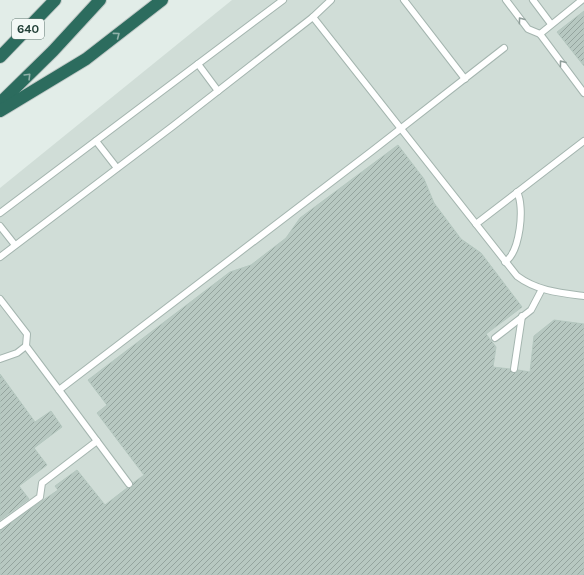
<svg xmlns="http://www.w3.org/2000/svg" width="584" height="575" font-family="Karla,sans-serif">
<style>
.built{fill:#d0ddd7}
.building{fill:url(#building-hatch);stroke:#b4c7bf}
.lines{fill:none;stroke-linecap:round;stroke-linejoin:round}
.lane-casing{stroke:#a4b5af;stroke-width:8}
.highway-casing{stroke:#c1c9c7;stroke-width:14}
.lane{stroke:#fff;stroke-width:6}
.highway{stroke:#2c6c5e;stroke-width:12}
.oneway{stroke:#909f9b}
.oneway2{stroke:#90b2aa}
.labels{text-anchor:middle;stroke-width:3;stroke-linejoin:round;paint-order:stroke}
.shield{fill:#f3f9f6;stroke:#607770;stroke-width:1}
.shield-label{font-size:12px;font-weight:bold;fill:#213f37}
</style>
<defs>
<pattern id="building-hatch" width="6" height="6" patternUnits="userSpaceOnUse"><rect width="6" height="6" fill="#b7c8c1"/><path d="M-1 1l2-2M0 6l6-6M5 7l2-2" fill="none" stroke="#94a49e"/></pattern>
</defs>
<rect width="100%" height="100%" fill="#e2ede8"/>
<!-- built -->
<polygon class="built" points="232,0 584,0 584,575 0,575 0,188"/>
<!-- building -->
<g class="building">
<polygon points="584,11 584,66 557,32"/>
<polygon points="398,145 424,179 434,203 461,239 481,253 522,307 486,334 496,347 493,367 510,369 514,373 518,370 530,372 534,336 554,320 584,324 584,575 0,575 0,530 58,490 55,486 77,470 105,505 127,488 132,487 133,483 144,475 97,413 107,405 88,380 230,272 251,265 286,238 300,218"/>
<polygon points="0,374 35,422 51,411 62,427 34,448 47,465 19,486 29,499 0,520"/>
</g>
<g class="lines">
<defs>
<g id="lane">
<polyline points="404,0 465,79"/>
<polyline points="506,0 528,29 540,34 584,93"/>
<polyline points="533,0 551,24"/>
<polyline points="313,17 331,0"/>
<polyline points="540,34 582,0"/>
<polyline points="198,64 218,91"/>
<polyline points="96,141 117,168"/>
<polyline points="0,213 283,0"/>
<polyline points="476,224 584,141"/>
<polyline points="0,226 15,245"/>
<path d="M0,257L173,126L313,17L517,276C537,291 560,293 584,296"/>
<path d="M505,262C520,252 525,207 517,192"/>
<polyline points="0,299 27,334 26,346 59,390 372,151 504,48"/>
<polyline points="495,338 531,310 542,289"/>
<polyline points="0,359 17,353 26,346"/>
<polyline points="514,369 522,316"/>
<polyline points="59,390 129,484"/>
<polyline points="0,526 40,497 42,483 97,441"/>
</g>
<g id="highway">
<polyline points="0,57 55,0"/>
<polyline points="0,103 53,51 100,0"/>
<polyline points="0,111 86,59 162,0"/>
</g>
</defs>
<!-- lane casing -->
<use href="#lane" class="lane-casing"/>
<!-- highway casing -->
<use href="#highway" class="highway-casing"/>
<!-- lane -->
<use href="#lane" class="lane"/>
<!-- highway -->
<use href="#highway" class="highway"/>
</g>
<!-- one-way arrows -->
<defs><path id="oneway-chevron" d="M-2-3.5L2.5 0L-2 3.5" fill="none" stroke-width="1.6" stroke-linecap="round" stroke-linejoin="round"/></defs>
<g class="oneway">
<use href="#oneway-chevron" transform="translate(521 20) rotate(-127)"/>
<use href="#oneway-chevron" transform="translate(562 63) rotate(-127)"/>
</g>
<g class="oneway2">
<use href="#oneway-chevron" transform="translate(117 35) rotate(-37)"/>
<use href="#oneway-chevron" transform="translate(28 76) rotate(-45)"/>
</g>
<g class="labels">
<!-- shield labels -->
<rect class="shield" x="12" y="19" width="32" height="20" rx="3"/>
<g class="shield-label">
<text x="28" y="33">640</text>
</g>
</g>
</svg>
